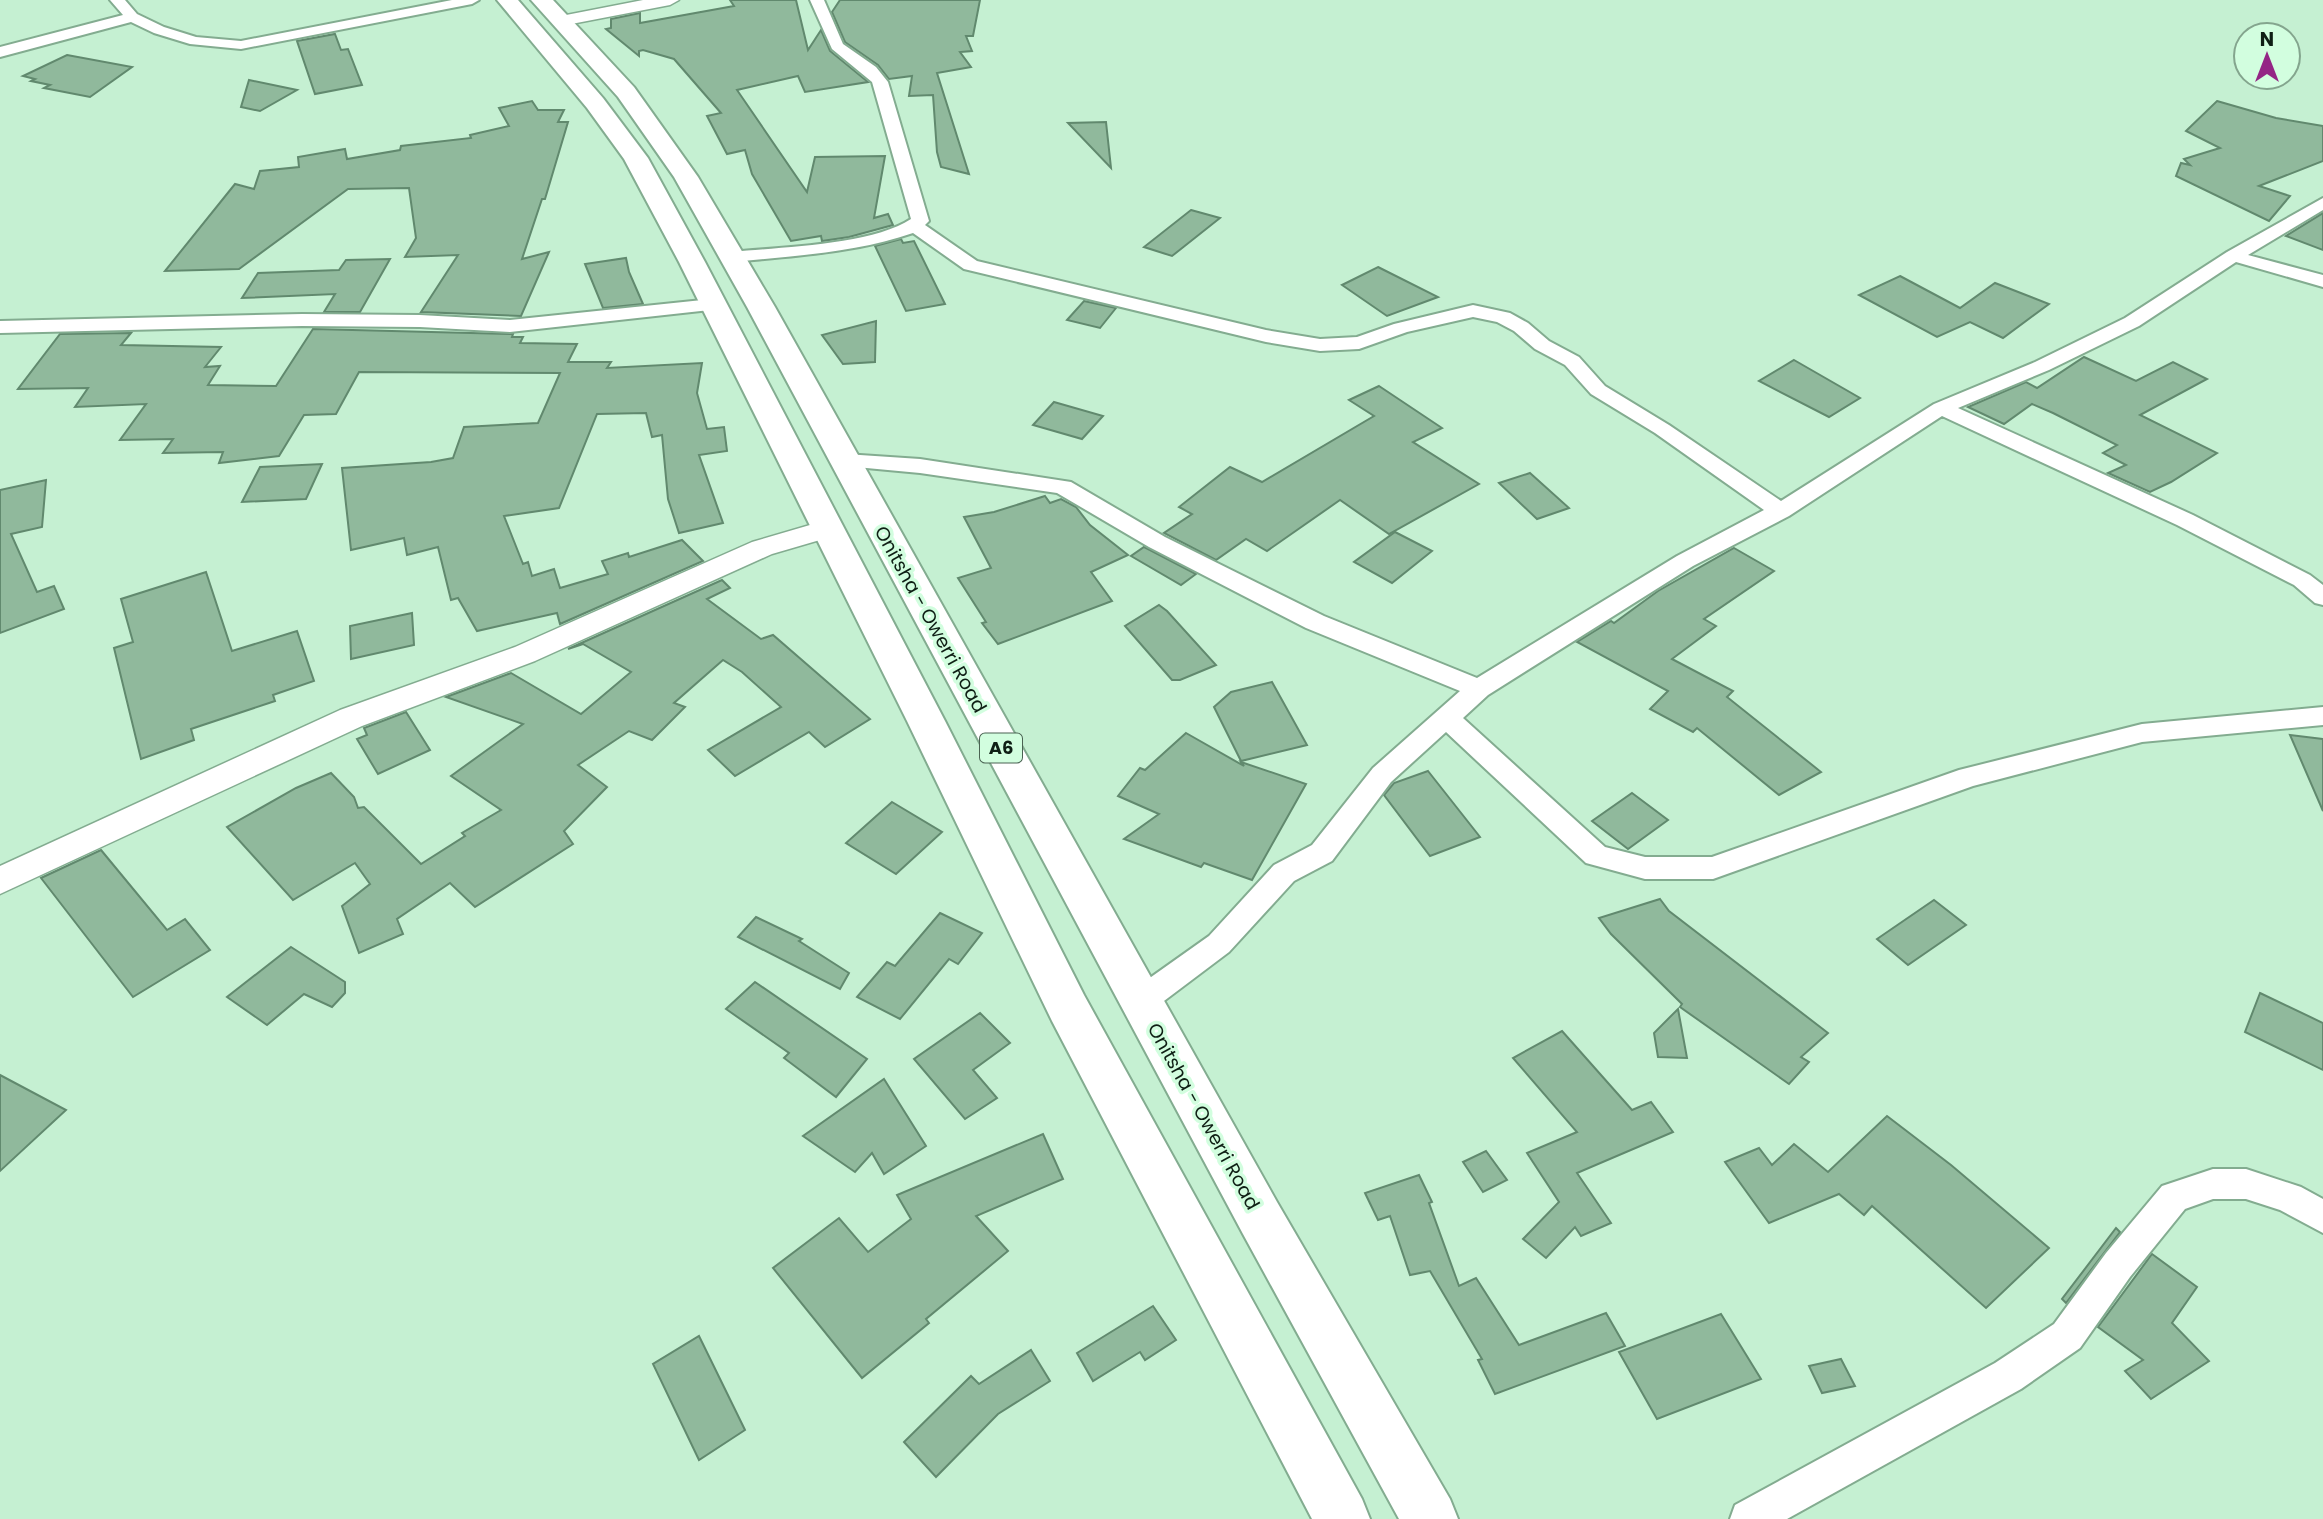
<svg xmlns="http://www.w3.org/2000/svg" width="2323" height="1519" font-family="Poppins,sans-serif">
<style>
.building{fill:#90b99c;stroke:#61896e;stroke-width:2}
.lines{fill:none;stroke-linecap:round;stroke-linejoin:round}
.minor-casing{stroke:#83ac90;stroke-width:4}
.tertiary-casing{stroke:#83ac90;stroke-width:3}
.trunk-casing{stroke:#83ac90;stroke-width:4}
.minor{fill:#fff;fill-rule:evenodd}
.tertiary{fill:#fff;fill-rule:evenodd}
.trunk{fill:#fff;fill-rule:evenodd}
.labels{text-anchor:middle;stroke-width:7;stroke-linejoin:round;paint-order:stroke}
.shield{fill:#d2fedf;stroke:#4a6252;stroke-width:2}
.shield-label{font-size:18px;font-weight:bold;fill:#0f1f15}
.street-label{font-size:19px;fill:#0f1f15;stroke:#d2fedf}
</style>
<rect width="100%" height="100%" fill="#c5f0d2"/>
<!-- building -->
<g class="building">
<polygon points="730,0 796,0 808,50 821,30 830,51 868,82 805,92 798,76 737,90 807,192 815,157 885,156 874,218 888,214 893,225 849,237 822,241 821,236 791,241 752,174 745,150 727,154 707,116 721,113 674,59 643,50 639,51 639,56 606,29 611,28 611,19 640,13 640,23 734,6"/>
<polygon points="840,0 980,0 973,36 966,36 972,51 960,52 971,67 937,73 969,174 941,167 937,152 933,95 909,96 912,76 889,79 878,65 845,42 832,12"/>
<polygon points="335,34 341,50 348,49 362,85 315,94 297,41"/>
<polygon points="67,55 132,67 90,97 44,88 50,85 31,81 35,79 23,76"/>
<polygon points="249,80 297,90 260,111 241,107"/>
<polygon points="532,101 538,110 564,110 558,122 568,122 545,199 542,199 522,259 549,252 521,316 421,312 458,255 405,257 416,238 409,188 348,189 239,269 165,271 235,184 254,189 260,171 299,167 298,157 345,149 347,159 400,150 401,146 471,138 470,135 509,126 499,108"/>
<polygon points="2217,101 2276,118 2323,126 2323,161 2259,186 2290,196 2269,221 2176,176 2181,163 2190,165 2184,159 2220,148 2186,131"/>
<polygon points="1106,122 1111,168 1068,123"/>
<polygon points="1191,210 1220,218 1172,256 1144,247"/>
<polygon points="2323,213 2323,250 2286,236"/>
<polygon points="901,239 903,243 914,241 945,304 906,311 875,246"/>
<polygon points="626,258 629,272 643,304 603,308 585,264"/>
<polygon points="390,259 360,312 324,312 335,294 242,298 258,273 339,270 346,260"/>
<polygon points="1378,267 1438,297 1387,316 1342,285"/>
<polygon points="1900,276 1960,308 1995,283 2049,304 2003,338 1970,322 1937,337 1859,295"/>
<polygon points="1084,301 1116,308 1100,328 1067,320"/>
<polygon points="876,321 875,362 843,364 822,335"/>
<polygon points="313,329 513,334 512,337 523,337 520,343 577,344 568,362 611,362 607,368 702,363 697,393 707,429 724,427 727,451 699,455 723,523 679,533 668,499 662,435 652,437 646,413 597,414 559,508 504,516 523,564 528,562 532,576 554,569 560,588 608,574 602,561 628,553 629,557 682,540 703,561 560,624 557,613 477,631 458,598 451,600 438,547 407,555 404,538 351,550 342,468 431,462 453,458 464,427 538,423 560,373 359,372 336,414 304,415 279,456 219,463 223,452 163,453 173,439 120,440 146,404 75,407 88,388 18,389 60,334 131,333 121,345 221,347 205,367 220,366 208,385 276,386"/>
<polygon points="2084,357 2136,381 2173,362 2207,379 2140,415 2217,453 2171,482 2150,492 2108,473 2126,465 2103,453 2117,445 2053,413 2032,404 2004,424 1968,407 2026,382 2037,388"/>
<polygon points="1794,360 1860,398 1829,417 1759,381"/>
<polygon points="1379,386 1442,428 1413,442 1479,484 1389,534 1340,500 1267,551 1246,539 1216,560 1164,533 1192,514 1179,507 1230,467 1262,482 1374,416 1349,400"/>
<polygon points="1054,402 1103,416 1082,439 1033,425"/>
<polygon points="322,464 306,499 242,502 260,467"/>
<polygon points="1530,473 1569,508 1537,519 1499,483"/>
<polygon points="46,480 42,527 11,534 37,592 54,586 64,609 0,633 0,490"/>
<polygon points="1045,496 1050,503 1061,499 1076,507 1090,525 1128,555 1091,572 1112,601 998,644 982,623 986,622 958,578 991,568 964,517 994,512"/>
<polygon points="1395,532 1432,551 1392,583 1354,562"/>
<polygon points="1144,547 1148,549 1196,574 1181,585 1131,556"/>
<polygon points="1734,548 1774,571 1704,619 1716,626 1672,659 1733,691 1727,697 1821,772 1779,795 1697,728 1693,732 1650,709 1668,691 1577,642 1611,621 1614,623 1658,591"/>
<polygon points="206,572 232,651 297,631 314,681 273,695 275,701 191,729 194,740 141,759 114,648 133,642 121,599"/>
<polygon points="722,580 730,588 707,599 761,639 773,635 870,719 825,747 809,732 735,776 708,750 781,707 742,672 723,660 674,703 685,707 652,740 629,731 578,765 607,787 564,831 573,844 475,907 450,883 397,919 403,934 359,953 342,906 370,884 355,863 293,900 227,827 296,788 331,773 354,797 358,808 364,807 421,864 465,836 462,833 501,810 451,776 523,724 446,697 511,673 581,714 631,672 583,644 568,649"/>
<polygon points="1159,605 1167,611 1216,665 1180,680 1172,680 1125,626"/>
<polygon points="412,613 414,645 351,659 350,626"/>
<polygon points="1272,682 1307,745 1241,761 1214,707 1231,692"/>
<polygon points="406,712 430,750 378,774 357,739 367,735 364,728"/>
<polygon points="1186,733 1244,766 1241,762 1306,784 1252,880 1204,863 1201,867 1124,839 1159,814 1118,796 1140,768 1145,770"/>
<polygon points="2290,735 2323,739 2323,811"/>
<polygon points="1428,771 1480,837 1430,856 1384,795 1394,783"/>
<polygon points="1632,793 1668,820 1628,849 1592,821"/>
<polygon points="892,802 942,832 896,874 846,843"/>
<polygon points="101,850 167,930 185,919 210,950 133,997 41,878"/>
<polygon points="1660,899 1669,911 1828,1033 1801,1057 1809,1062 1789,1084 1680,1007 1682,1004 1611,934 1599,918"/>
<polygon points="1934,900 1966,925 1908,965 1877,939"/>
<polygon points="940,913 982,933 958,964 949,959 900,1019 857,997 887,962 895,966"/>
<polygon points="756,917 802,939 799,941 849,973 840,989 738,937"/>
<polygon points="291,947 345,982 345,993 332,1007 304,994 267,1025 227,997"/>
<polygon points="755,982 867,1059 836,1097 784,1058 789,1053 726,1009"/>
<polygon points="2260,993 2323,1023 2323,1070 2245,1032"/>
<polygon points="1678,1009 1687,1058 1658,1057 1654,1033"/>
<polygon points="980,1013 1010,1043 973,1070 997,1098 965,1119 914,1059"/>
<polygon points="1562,1031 1632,1110 1651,1102 1673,1132 1577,1173 1611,1223 1581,1236 1575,1227 1546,1258 1523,1239 1559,1202 1527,1153 1577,1132 1513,1058"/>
<polygon points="0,1075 66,1110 0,1171"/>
<polygon points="884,1079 926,1146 884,1174 872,1153 855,1172 803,1136"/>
<polygon points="1887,1116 1951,1165 2049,1248 1986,1308 1872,1206 1864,1215 1839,1194 1769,1223 1725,1162 1759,1148 1772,1165 1794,1144 1828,1172"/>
<polygon points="1043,1134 1063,1179 976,1216 1008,1251 926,1319 929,1323 862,1378 773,1268 839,1218 868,1252 911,1219 897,1195"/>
<polygon points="1486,1151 1507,1180 1483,1192 1463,1162"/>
<polygon points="1419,1175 1432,1202 1429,1203 1459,1286 1476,1278 1519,1345 1606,1313 1625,1346 1495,1394 1478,1360 1482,1359 1430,1271 1410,1275 1390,1216 1378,1220 1365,1193"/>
<polygon points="2116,1228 2120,1232 2066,1303 2062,1299"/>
<polygon points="2152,1254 2197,1287 2172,1323 2209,1361 2151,1399 2125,1371 2143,1360 2098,1327"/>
<polygon points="1153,1306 1176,1340 1145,1360 1140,1352 1093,1381 1077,1353"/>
<polygon points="1721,1314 1761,1379 1657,1419 1619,1352"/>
<polygon points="699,1336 745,1430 699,1460 653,1364"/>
<polygon points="1031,1350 1050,1381 998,1414 936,1477 904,1442 971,1376 979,1384"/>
<polygon points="1841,1359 1855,1386 1822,1393 1809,1366"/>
</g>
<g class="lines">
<defs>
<g id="minor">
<polygon points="110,0 125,0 137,14 164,27 196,37 241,41 452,0 479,0 472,4 241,49 190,44 154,33 131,22 0,57 0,47 123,15"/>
<path d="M810,0H824L843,44L876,67L888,82L929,221L925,225L977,261L1266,330L1320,339L1357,337L1394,324L1473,305L1510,313L1528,323L1549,341L1579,357L1605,386L1669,425L1781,501L1934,404L2035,362L2125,318L2227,252L2323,198V210L2248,255L2323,275V287L2236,262L2139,326L2049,370L1958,408L2193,515L2310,575L2323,585V605L2315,603L2294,585L2177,525L1942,416L1789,516L1693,566L1488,695L1463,718L1605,847L1645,857H1712L1959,770L2142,724L2323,707V725L2142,742L1973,786L1713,879H1645L1586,863L1446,732L1391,782L1332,861L1294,881L1229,952L1152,1010L1141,1014L1130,1010L1126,1001L1130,992L1209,936L1274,865L1312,845L1373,768L1460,691L1306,628L1149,547L1057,493L920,473L845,466L837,465L834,460L837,455L845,454L920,459L1071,482L1165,537L1324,616L1477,678L1677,556L1764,510L1655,433L1591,394L1565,365L1535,349L1514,331L1497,322L1473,317L1407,332L1359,349L1320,351L1266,342L964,269L913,233C855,253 793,256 732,262L726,261L723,257L726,253L732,252C780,247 872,245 911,219L872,82L832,49Z"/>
<polygon points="712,299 722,305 719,309 510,332 420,327 302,326 0,333 0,321 302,314 420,315 510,320"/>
<polygon points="2213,1169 2246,1169 2301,1187 2323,1199 2323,1233 2280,1210 2246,1199 2213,1199 2185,1209 2130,1277 2080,1348 2021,1389 1787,1519 1730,1519 1735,1505 1995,1363 2054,1324 2106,1253 2162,1186"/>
</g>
<g id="tertiary">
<polygon points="643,0 679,0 670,5 561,26 552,21 561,16"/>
<polygon points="827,520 837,523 841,529 837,535 772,554 535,661 362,726 0,894 0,866 340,710 515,647 752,542"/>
</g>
<g id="trunk">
<polygon points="497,0 518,0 603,98 648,158 705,262 945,721 1084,995 1362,1499 1370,1519 1312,1519 1052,1021 907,721 679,262 624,159 587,108"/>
<polygon points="531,0 553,0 634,87 698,177 775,307 1277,1202 1450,1499 1458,1519 1399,1519 1243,1234 747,307 674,177 618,97"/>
</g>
</defs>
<!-- minor casing -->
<use href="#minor" class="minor-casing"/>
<!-- tertiary casing -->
<use href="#tertiary" class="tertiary-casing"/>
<!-- trunk casing -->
<use href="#trunk" class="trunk-casing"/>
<!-- minor -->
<use href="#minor" class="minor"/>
<!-- tertiary -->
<use href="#tertiary" class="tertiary"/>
<!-- trunk -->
<use href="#trunk" class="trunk"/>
</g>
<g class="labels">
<!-- shield labels -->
<rect class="shield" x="980" y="733.5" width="42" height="29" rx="5"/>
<g class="shield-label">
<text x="1001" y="754">A6</text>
</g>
<!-- street labels -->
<g class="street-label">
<text transform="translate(931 619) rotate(61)" y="7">Onitsha - Owerri Road</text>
<text transform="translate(1204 1116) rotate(61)" y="7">Onitsha - Owerri Road</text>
</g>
</g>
<!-- north arrow -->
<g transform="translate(2267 56)"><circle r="33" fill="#d2fedf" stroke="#84a58e" stroke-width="2"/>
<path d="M0-5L12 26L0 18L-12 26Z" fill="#942585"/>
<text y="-10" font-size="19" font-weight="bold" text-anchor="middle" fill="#0f1f15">N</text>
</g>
</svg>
